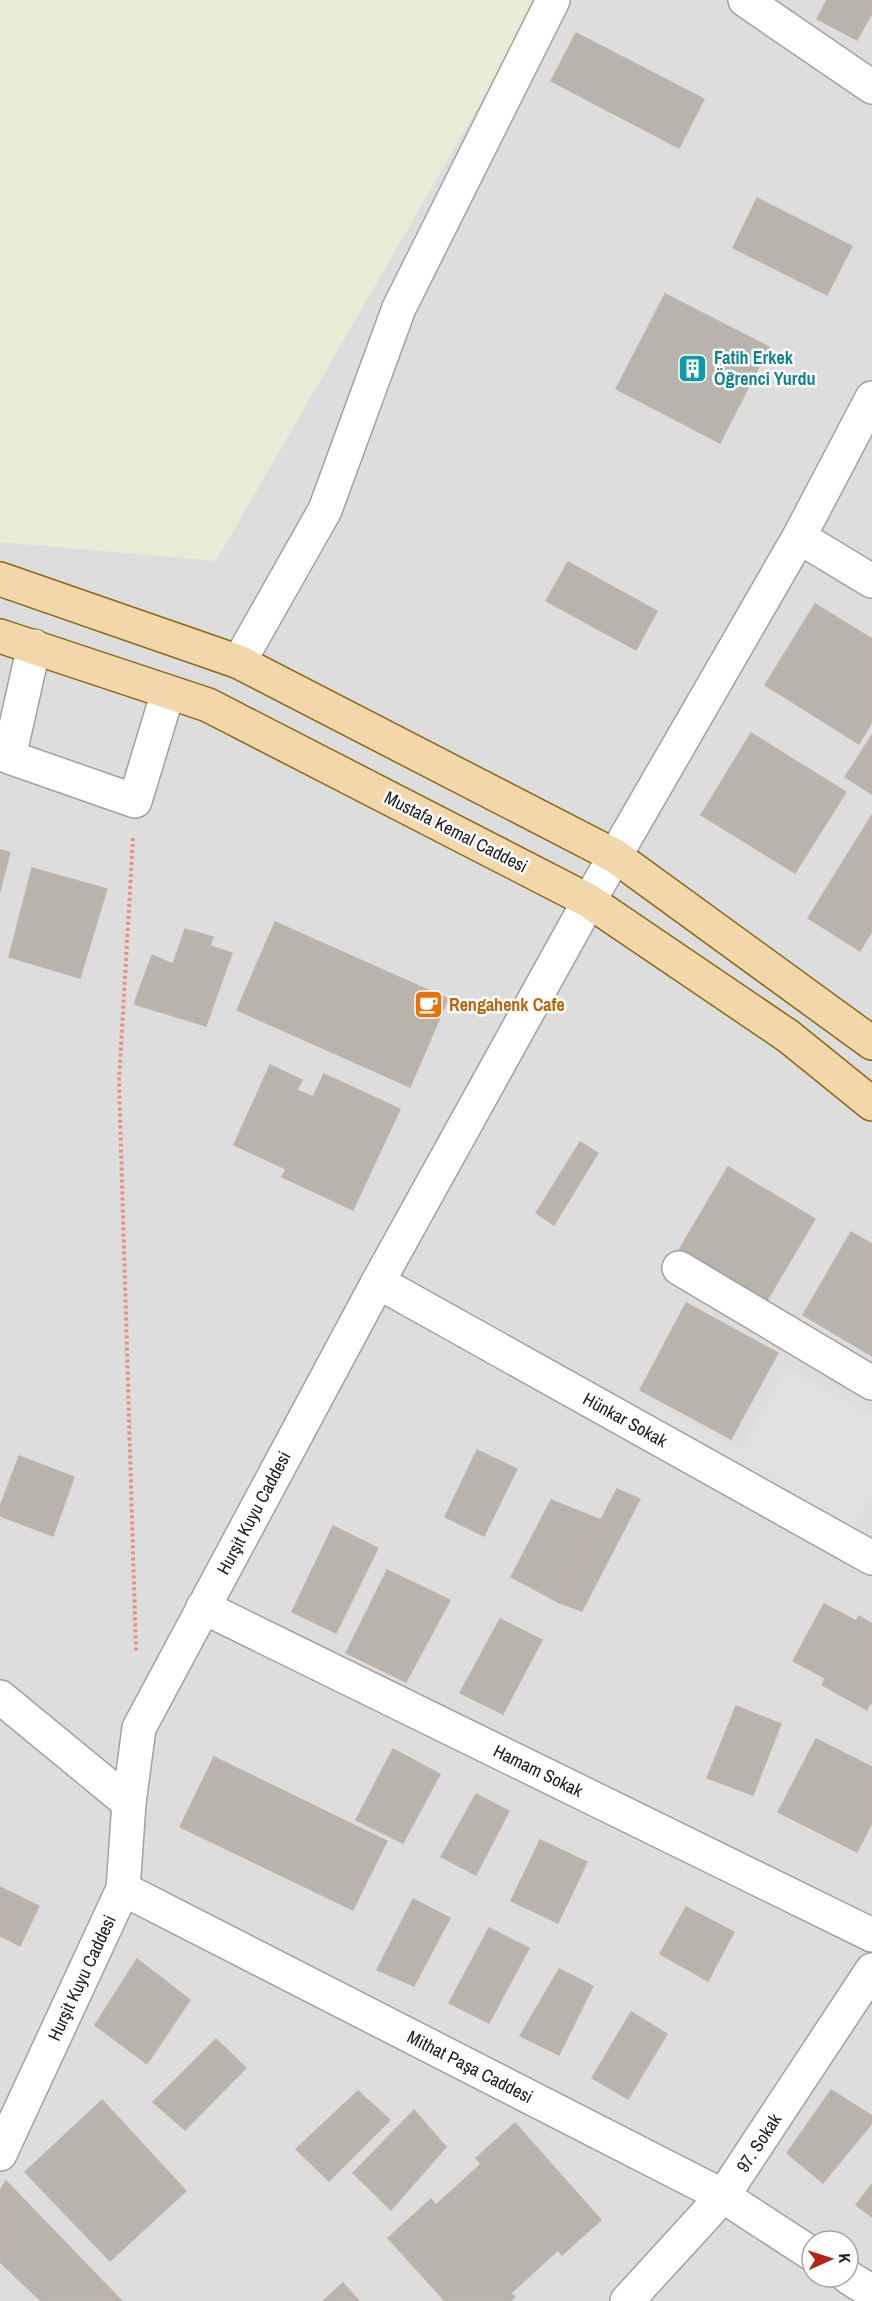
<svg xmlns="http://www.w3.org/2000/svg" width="872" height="2301" font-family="'Archivo Narrow',sans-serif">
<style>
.residential{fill:#dedddd;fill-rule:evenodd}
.farmland{fill:#e8ebd5}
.parking{fill:#e0e0e0}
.building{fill:#b8b3ad;stroke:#bfb5ab;stroke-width:1.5}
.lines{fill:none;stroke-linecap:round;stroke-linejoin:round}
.minor-casing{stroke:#a1a1a1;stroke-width:36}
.major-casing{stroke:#896912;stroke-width:36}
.path{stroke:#ea907e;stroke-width:4;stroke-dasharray:3 3;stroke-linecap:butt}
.minor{stroke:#fff;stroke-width:33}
.major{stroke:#f1d7aa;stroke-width:33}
.labels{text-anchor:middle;stroke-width:5;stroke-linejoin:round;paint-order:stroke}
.culture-label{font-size:18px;font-weight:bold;fill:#0d838f;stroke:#fff;text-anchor:start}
.street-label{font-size:18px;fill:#202020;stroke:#fff}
.food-label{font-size:18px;font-weight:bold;fill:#c56008;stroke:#fff;text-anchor:start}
</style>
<rect width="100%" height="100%" fill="#efede7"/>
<!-- residential -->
<path class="residential" d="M540,0H872V2301H0V542L216,560ZM812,2241H848V2277H812Z"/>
<!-- farmland -->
<polygon class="farmland" points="0,0 540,0 216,561 0,542"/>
<!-- parking -->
<polygon class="parking" points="787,1366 872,1415 872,1497 849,1540 630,1420 645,1398 741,1449"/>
<!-- building -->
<g class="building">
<polygon points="827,0 872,0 872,13 857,40 817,19"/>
<polygon points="576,33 704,99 679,148 551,81"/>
<polygon points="757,198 852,246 827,295 733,248"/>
<polygon points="665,294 769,347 720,443 616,389"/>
<polygon points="568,562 657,611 636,650 546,601"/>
<polygon points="815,604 872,639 872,722 859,744 765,685"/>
<polygon points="751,733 846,792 795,873 701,815"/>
<polygon points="872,735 872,794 845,777"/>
<polygon points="872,815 872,931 860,951 808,918"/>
<polygon points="0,850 10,852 0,891"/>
<polygon points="32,868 107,889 80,978 9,957"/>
<polygon points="275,922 448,999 410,1087 237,1010"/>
<polygon points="185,929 213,937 210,946 232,953 206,1026 134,1004 152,955 173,964"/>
<polygon points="270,1065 302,1080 297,1090 313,1097 324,1074 400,1109 353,1210 282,1177 286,1169 234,1145"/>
<polygon points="580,1142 598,1153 554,1225 536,1213"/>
<polygon points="728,1167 815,1219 766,1302 679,1250"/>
<polygon points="851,1232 872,1244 872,1356 803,1315"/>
<polygon points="686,1303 778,1353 731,1439 640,1390"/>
<polygon points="477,1450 517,1469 484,1536 445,1517"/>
<polygon points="19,1456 74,1477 53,1536 0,1516 0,1507"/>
<polygon points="617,1489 640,1499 582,1611 558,1602"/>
<polygon points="551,1500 601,1520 558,1602 511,1577"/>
<polygon points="333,1526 378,1548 336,1633 292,1612"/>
<polygon points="387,1570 450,1600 406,1682 346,1653"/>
<polygon points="824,1604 856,1621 859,1616 872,1624 872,1704 870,1703 867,1710 822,1685 825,1678 793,1661"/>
<polygon points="500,1619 542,1640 503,1714 460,1693"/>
<polygon points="736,1706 781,1724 753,1795 707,1778"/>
<polygon points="816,1739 872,1767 872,1823 857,1852 778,1812"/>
<polygon points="393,1749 440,1774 403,1843 356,1820"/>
<polygon points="214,1757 387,1841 353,1910 180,1827"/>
<polygon points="476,1794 509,1811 476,1875 441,1857"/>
<polygon points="540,1840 587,1862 558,1923 511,1901"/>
<polygon points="0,1887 39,1906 20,1946 0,1936"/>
<polygon points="413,1899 450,1918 414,1986 377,1970"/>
<polygon points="686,1907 734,1932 708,1981 660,1954"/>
<polygon points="489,1928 529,1948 489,2023 449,2003"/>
<polygon points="137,1959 190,2000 147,2064 95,2025"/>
<polygon points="559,1969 593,1986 559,2055 520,2036"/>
<polygon points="631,2012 667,2034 628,2099 592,2078"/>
<polygon points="216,2039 246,2068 185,2130 153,2102"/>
<polygon points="831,2090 872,2116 872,2123 823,2183 787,2153"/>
<polygon points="358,2091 390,2120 329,2181 296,2149"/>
<polygon points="102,2100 186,2191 110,2261 25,2172"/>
<polygon points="414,2110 446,2147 391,2210 353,2173"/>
<polygon points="515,2123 601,2220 562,2255 558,2250 511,2293 515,2297 511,2301 445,2301 388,2238 431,2199 436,2205 481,2164 476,2158"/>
<polygon points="6,2181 122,2301 41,2301 0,2262 0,2190"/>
<polygon points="872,2184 872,2217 856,2205"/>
<polygon points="343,2283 359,2301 323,2301"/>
</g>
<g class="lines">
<defs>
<g id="minor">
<polyline points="745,0 872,87"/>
<polyline points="799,537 872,581"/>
<polyline points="34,646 9,757 135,801 168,692"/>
<polyline points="239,662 325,510 399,308 553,0"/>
<polyline points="679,1268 872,1383"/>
<polyline points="378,1282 872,1558"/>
<polyline points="203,1607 872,1935"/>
<polyline points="0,1697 129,1803"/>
<polyline points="123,1889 723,2196 812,2254"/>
<polyline points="0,2154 123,1889 129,1803 139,1728 378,1282 589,901 799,537 872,398"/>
<polyline points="848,2277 872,2292"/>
<polyline points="627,2301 723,2196 872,1970"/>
</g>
<g id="major">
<polyline points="0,579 239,662 615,856 872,1043"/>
<polyline points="0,636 208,705 589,901 788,1036 872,1104"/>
</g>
</defs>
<!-- minor casing -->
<use href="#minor" class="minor-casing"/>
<!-- major casing -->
<use href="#major" class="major-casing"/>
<!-- path -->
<polyline class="path" points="133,838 119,1081 136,1652"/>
<!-- minor -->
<use href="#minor" class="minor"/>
<!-- major -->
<use href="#major" class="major"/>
</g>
<!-- icons -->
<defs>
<symbol id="building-square" viewBox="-11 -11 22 22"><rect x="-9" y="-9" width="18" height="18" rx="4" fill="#0f9aa8" stroke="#fff"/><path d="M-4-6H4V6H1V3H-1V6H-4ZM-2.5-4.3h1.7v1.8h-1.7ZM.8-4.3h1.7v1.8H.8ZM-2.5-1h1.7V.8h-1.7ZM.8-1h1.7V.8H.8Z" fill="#fff"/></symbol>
<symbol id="cafe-square" viewBox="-11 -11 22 22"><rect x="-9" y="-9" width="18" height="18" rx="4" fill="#e8710a" stroke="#fff"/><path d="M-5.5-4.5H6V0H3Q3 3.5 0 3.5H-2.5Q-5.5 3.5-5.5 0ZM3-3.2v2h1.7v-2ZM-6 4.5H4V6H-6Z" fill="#fff"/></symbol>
</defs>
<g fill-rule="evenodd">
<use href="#building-square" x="676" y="352" width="33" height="33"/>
<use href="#cafe-square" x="412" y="988" width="33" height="33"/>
</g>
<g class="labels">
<!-- culture labels -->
<g class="culture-label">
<text x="714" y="364">Fatih Erkek<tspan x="714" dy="21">Öğrenci Yurdu</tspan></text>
</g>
<!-- street labels -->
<g class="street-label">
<text transform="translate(456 832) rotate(27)" y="6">Mustafa Kemal Caddesi</text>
<text transform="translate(625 1420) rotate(29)" y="6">Hünkar Sokak</text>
<text transform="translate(254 1513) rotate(-62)" y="6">Hurşit Kuyu Caddesi</text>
<text transform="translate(538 1771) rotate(26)" y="6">Hamam Sokak</text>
<text transform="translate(82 1978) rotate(-65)" y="6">Hurşit Kuyu Caddesi</text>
<text transform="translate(470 2067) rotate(27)" y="6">Mithat Paşa Caddesi</text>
<text transform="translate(759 2143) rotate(-57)" y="6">97. Sokak</text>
</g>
<!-- food labels -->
<g class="food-label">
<text x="449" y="1011">Rengahenk Cafe</text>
</g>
</g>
<!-- north arrow -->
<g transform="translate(830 2259) rotate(87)"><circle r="28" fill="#ffffff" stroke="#a6a6a6" stroke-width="1.5"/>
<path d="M0-4.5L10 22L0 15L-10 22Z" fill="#b72218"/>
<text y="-9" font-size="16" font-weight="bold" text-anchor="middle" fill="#202020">K</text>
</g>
</svg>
